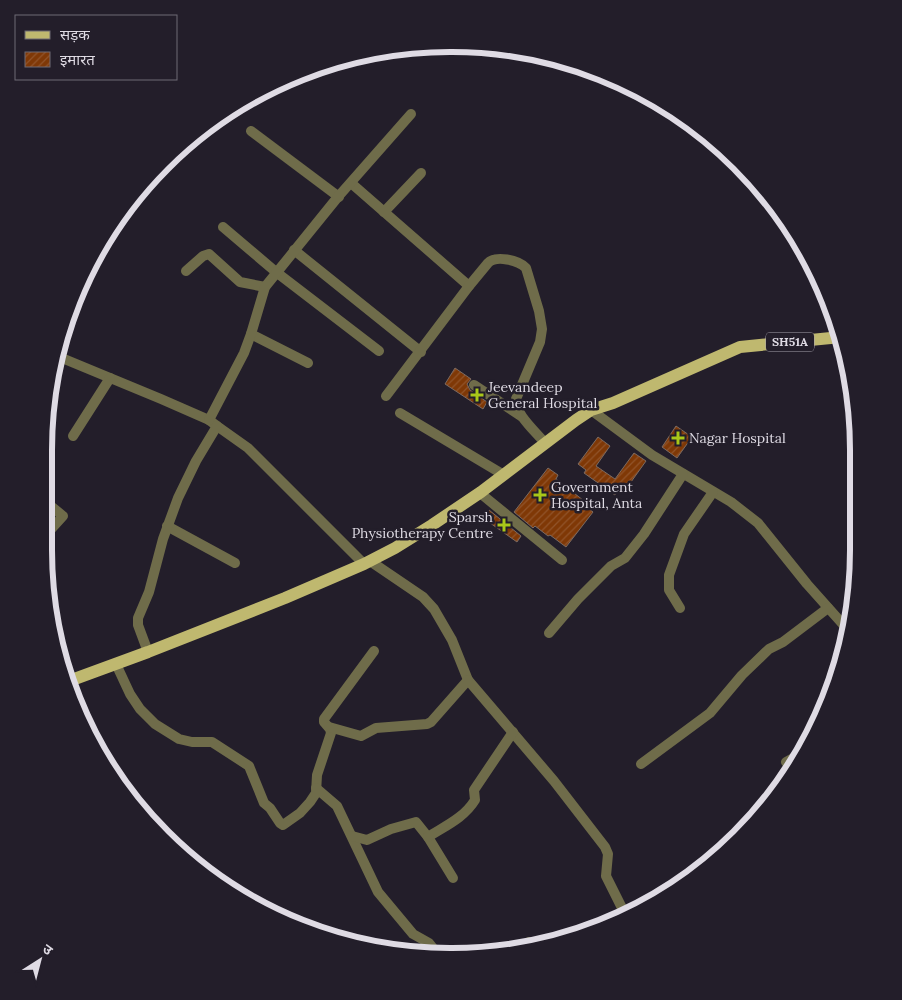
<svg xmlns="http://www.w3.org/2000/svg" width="902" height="1000" font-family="Lora,'Noto Sans Devanagari',serif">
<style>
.building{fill:url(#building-hatch);stroke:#7b6a61}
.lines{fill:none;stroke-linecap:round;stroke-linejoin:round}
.street{stroke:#6f6c4a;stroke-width:10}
.primary{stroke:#bfb86f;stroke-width:12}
.poi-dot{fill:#a9c719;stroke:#231e2a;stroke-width:2}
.labels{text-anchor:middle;stroke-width:5;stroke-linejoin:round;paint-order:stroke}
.shield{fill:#231e2a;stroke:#a7a2ac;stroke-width:1}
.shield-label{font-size:12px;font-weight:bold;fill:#dfdbe4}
.poi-label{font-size:14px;fill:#dfdbe4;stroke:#231e2a;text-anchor:start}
.rim{fill:none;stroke:#dfdbe4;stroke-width:6}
</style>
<defs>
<pattern id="building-hatch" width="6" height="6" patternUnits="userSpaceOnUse" patternTransform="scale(1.25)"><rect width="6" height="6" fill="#7f3806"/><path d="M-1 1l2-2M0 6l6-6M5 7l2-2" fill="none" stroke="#91542a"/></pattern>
</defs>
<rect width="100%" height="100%" fill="#231e2a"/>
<!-- building -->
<g class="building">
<polygon points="455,368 471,379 467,384 470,390 487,402 483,409 445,384"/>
<polygon points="676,426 692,437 677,458 662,447"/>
<polygon points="598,437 610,446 596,466 615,479 634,453 646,461 626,489 621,486 615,495 584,473 586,470 578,464"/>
<polygon points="548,468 558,475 556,479 588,504 586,506 593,512 566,547 550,535 548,536 535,526 533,528 514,512"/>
<polygon points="489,510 521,536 517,542 483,518"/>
</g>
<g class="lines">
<!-- street -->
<g class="street">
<polyline points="251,131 339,197"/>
<polyline points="351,183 469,286"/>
<polyline points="384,212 421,173"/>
<polyline points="223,227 276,272 379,351"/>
<polyline points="294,250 421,352"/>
<polyline points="186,271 203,256 209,254 240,282 265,287"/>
<polyline points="251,334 308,363"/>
<polyline points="57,356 161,399 209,420 217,426 248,448 364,564"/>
<polyline points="474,385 521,416"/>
<path d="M386,396L469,286L488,263C496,255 518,260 526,268L539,311L542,329L540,342L516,399C514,413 536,432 545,443"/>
<polyline points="591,410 652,455 731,502 758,523 807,584 848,630"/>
<polyline points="400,413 504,475"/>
<polyline points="209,420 244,353 251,334 265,287 337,198 411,114"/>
<polyline points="73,436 110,378"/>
<polyline points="480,493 562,560"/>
<polyline points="167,526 235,563"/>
<polyline points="44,537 63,516 46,502"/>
<polyline points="370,561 423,597 434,609 452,640 468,680 554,781 605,847 608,854 606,876 626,916"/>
<polyline points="680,608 669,590 669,575 684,534 713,492"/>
<polyline points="549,633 578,599 611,566 625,558 644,534 683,474"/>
<polyline points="148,652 138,625 138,618 149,592 163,539 178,498 196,461 217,426"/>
<polyline points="116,664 130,694 140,709 155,724 179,739 192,742 212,742 249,766 264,803 270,808 280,823 283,825 300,813 310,802 316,793 317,775 331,733 330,729 324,722 324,719 374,651"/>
<polyline points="329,727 361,736 376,728 427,724 431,722 468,680"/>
<polyline points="786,762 802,753"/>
<polyline points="641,764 710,713 742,675 769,649 783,642 828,608"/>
<polyline points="316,788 337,806 378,892 413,934 429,943 433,948 436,955"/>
<polyline points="352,836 367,840 391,829 416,822 428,837 453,878"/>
<path d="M428,837C445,826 464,818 475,800L474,790L513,732"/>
<polyline points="529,942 534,945"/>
</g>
<!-- primary -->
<polyline class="primary" points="69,681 148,652 285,598 364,564 395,548 432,525 481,492 576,420 591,410 613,403 740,347 841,337"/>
</g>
<!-- markers -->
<g class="poi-dot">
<path d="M474.5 387.5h5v5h5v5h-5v5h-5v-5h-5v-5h5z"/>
<path d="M675.5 430.5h5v5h5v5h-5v5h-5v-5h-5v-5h5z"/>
<path d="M537.5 487.5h5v5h5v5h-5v5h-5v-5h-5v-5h5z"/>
<path d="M501.5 517.5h5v5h5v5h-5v5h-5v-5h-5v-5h5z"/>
</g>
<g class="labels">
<!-- shield labels -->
<rect class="shield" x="766" y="332.5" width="48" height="19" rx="4"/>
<g class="shield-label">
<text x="790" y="346">SH51A</text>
</g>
<!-- poi labels -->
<g class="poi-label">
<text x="488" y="392">Jeevandeep<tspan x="488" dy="16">General Hospital</tspan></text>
<text x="689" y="443">Nagar Hospital</text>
<text x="551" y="492">Government<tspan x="551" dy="16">Hospital, Anta</tspan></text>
<text x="493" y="522" text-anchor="end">Sparsh<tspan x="493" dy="16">Physiotherapy Centre</tspan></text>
</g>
</g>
<!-- crop -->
<path d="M0 0H902V1000H0ZM450 52H452A398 398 0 0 1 850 450V550A398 398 0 0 1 452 948H450A398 398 0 0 1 52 550V450A398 398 0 0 1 450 52Z" fill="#231e2a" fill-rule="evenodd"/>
<path class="rim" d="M450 52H452A398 398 0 0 1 850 450V550A398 398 0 0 1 452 948H450A398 398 0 0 1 52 550V450A398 398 0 0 1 450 52Z"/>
<!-- legend -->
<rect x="15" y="15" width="162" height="65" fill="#231e2a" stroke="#6e6a74"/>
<rect x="25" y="31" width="25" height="8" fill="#bfb86f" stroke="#6e6a74"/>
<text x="60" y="40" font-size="15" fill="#dfdbe4">सड़क</text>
<rect x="25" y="52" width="25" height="15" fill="url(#building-hatch)" stroke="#6e6a74"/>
<text x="60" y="65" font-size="15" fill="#dfdbe4">इमारत</text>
<!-- north arrow -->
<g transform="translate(40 960) rotate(36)" stroke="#231e2a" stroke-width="4" paint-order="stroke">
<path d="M0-4L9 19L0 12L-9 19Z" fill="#dfdbe4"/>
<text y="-8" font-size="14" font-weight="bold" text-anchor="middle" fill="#dfdbe4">उ</text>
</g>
</svg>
